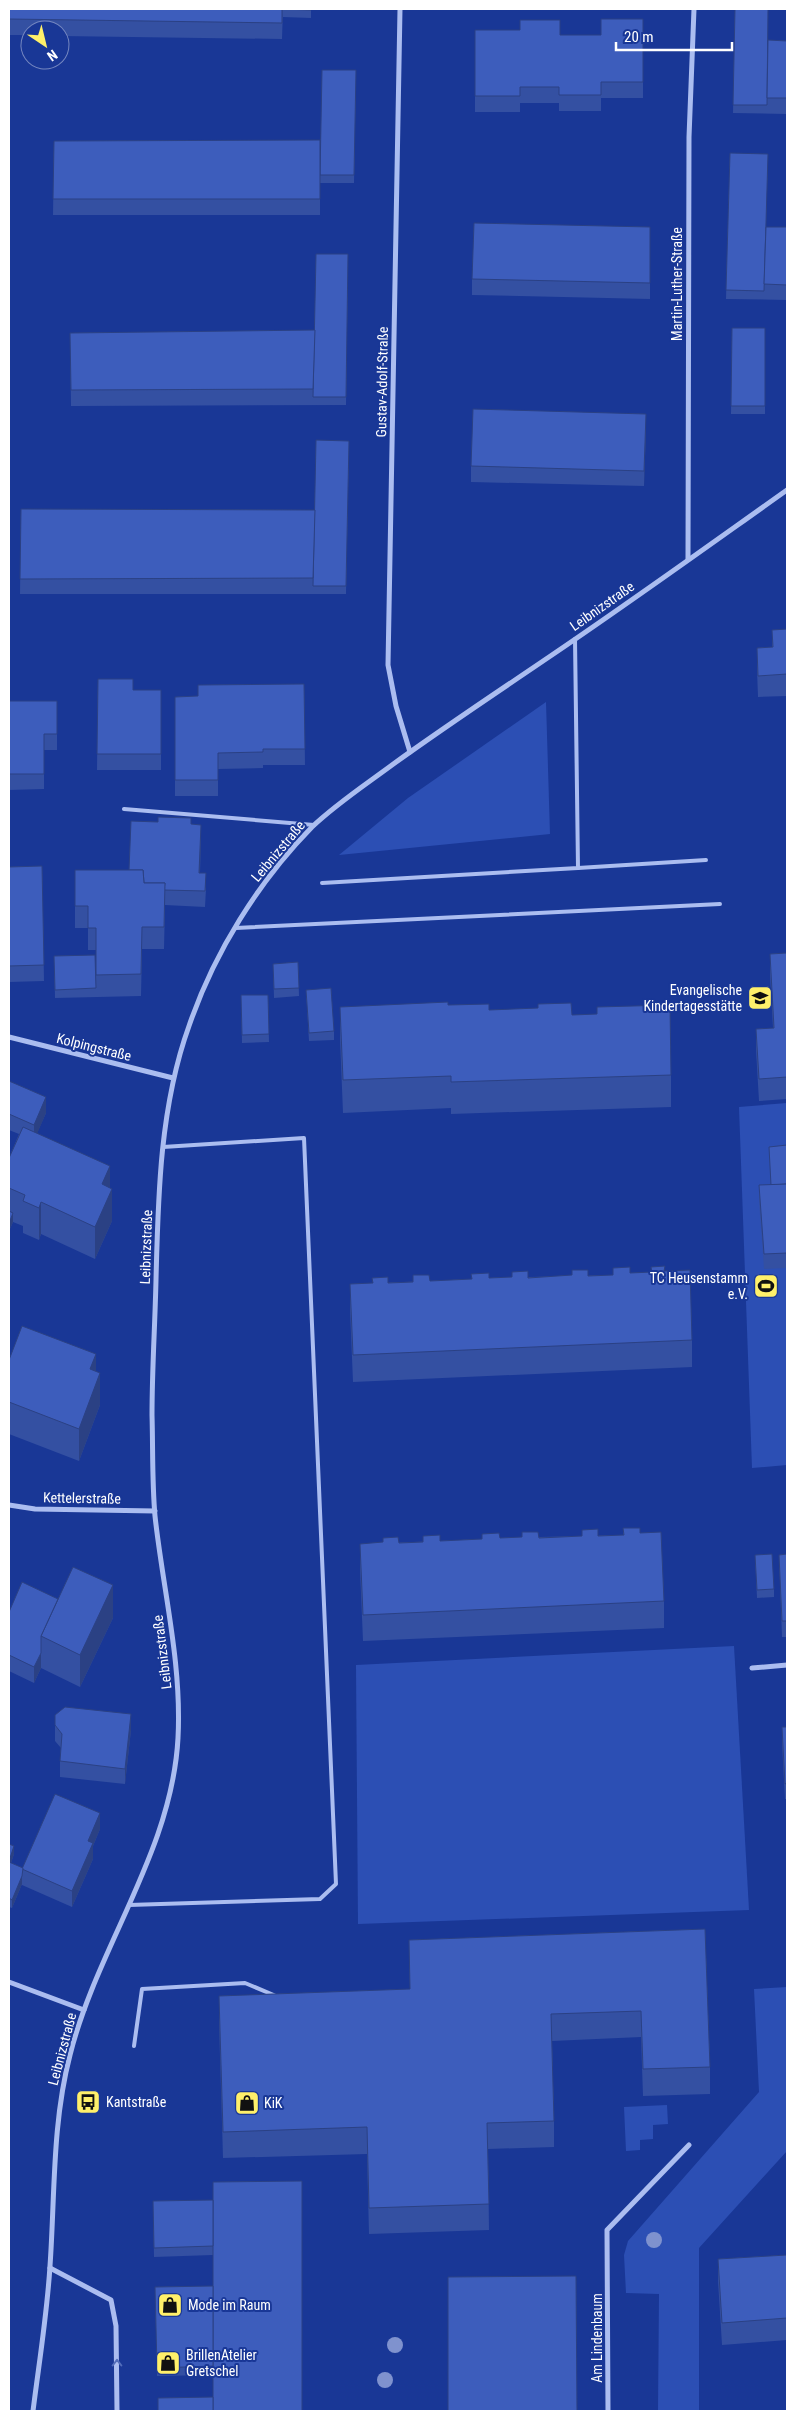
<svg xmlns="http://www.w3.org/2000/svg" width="796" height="2420" font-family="'Roboto Condensed',sans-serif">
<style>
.green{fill:#2c4fb4}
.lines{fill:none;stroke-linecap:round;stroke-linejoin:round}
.lane{stroke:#abbdf0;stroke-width:4}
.street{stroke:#abbdf0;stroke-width:5}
.tree{fill:#7f92ce}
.wall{fill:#3450a2}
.shaded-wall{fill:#2b4184}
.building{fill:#3d5dbc;stroke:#2b4184}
.oneway{stroke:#536dba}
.labels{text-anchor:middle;stroke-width:4;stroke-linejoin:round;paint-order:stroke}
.street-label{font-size:14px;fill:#fff;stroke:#193796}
.poi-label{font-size:14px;fill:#fff;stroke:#193796;text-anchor:start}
</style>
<rect width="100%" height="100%" fill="#193796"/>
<!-- green -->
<g class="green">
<polygon points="546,702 550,834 339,855 408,798"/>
<polygon points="787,1103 787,1465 752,1468 739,1107"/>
<polygon points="734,1646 749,1910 358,1924 356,1665"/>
<polygon points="787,1987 787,2151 699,2248 699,2411 658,2411 659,2294 626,2293 624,2255 628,2241 759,2092 754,1989"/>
<polygon points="667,2105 668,2124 653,2125 653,2139 640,2140 640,2150 626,2151 624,2107"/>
</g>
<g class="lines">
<!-- lane -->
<g class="lane">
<polyline points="124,809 314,825"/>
<polyline points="578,868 706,860"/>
<polyline points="322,883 578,868 575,639"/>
<polyline points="236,928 720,904"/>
<polyline points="129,1905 320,1899 336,1884 304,1138 163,1147"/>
<polyline points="134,2046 142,1989 245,1983 276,1996"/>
</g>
<!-- street -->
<g class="street">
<polyline points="400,9 388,665 396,706 410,752"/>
<polyline points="688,559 689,137 694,9"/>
<polyline points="9,1037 173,1078"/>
<polyline points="9,1505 35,1509 155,1511"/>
<polyline points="752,1668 787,1665"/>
<polyline points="9,1982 84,2010"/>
<polyline points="50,2268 111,2300 116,2326 117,2411"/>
<path d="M33,2411C39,2363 47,2315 50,2266C55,2195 52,2124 70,2055C97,1947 172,1852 178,1738C182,1663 163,1590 155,1516C152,1483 153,1448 152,1415C152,1370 155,1325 156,1280C158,1196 160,1106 189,1026C214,953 258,882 312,827C336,804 365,785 392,765C443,728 496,693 549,657C629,603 708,546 787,490"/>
<polyline points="608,2411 607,2230 689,2145"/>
</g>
</g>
<!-- trees -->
<g class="tree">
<circle cx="654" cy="2240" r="8"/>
<circle cx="395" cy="2345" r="8"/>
<circle cx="385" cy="2380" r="8"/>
</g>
<!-- wall -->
<g class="wall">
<polygon points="9,9 283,9 282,39 60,36 60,30 30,30 30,35 9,35"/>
<polygon points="283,9 311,9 311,18 283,17"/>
<polygon points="735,9 768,40 787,41 787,114 733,113"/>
<polygon points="643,19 643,98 601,98 601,111 559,111 559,103 520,103 520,112 475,112 475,30 560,35 601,35"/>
<polygon points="356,70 354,183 320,183 320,215 53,215 54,141 320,140"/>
<polygon points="730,153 766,227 787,227 787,300 726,299"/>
<polygon points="650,227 650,299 472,295 472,279"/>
<polygon points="348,254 346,405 71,406 70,333 314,330"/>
<polygon points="732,328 765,328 765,414 731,414"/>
<polygon points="646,430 644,486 471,482 471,466"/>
<polygon points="349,441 346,594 20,594 21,509 315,510"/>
<polygon points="772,630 787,630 787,696 758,697 757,670 757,648 772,647"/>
<polygon points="98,679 133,690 161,690 161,770 97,770"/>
<polygon points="304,684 305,765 263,765 263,768 218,769 218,796 175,796 175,697 198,696 198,685"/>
<polygon points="9,701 57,701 57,750 44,750 44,789 9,790"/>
<polygon points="191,824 201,840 200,873 206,889 205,907 165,905 164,949 142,949 141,996 55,998 54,956 96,988 96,950 88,950 88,928 75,928 75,870 129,870"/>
<polygon points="42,866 44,981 9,982 9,867"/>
<polygon points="787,953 787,1099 759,1101 756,1050 756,1029 773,1028 770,976 770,954"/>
<polygon points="298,962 299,996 274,998 273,964"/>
<polygon points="306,990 334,1031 334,1040 309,1041"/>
<polygon points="241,995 268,995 269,1042 242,1043"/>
<polygon points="448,1005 489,1010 572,1015 671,1075 671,1107 451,1114 451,1108 343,1113 340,1039 340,1007"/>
<polygon points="9,1081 46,1113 37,1133 110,1188 112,1221 95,1259 41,1234 39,1240 23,1233 23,1226 13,1222 9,1231 9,1158 19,1134 9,1130"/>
<polygon points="787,1145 787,1268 764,1269 759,1201 759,1185 771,1185 769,1147"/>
<polygon points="651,1267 665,1271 692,1340 692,1367 353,1382 350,1310 350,1284 430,1281 489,1278 613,1275 651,1272"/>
<polygon points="9,1360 96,1371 100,1405 79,1461 9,1434"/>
<polygon points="623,1528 640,1533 664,1601 664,1628 363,1641 360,1570 360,1544 440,1541 500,1538 623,1535"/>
<polygon points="787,1554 787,1637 782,1637 779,1555"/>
<polygon points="755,1555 774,1589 774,1597 757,1598"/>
<polygon points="58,1599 113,1618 80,1687 41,1668 34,1683 9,1671 9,1612"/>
<polygon points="55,1715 131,1730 125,1784 60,1777 60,1761 61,1748 55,1741"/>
<polygon points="782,1727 787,1727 787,1799 785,1799 782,1743"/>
<polygon points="100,1829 93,1846 93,1859 72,1907 22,1885 22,1884 12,1908 9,1907 9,1844 14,1854 11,1863 23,1868"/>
<polygon points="705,1929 710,2067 710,2094 643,2096 641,2037 552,2041 554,2121 554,2147 488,2149 489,2230 369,2234 367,2154 223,2158 219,2023 219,1996 410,1989 409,1940"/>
<polygon points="302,2181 302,2411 213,2411 213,2366 213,2375 157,2376 155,2287 213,2286 213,2255 154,2257 153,2201 213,2200 213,2182"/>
<polygon points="787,2255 787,2340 722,2345 718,2281 718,2259"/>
</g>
<!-- shaded-wall -->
<g class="shaded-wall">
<polygon points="646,414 646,430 644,486 644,471"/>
<polygon points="201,825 201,840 199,889 199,873"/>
<polygon points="46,1097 46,1113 34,1141 34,1125"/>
<polygon points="110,1166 110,1195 112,1189 112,1221 95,1259 95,1227 102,1184"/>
<polygon points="41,1202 41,1234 39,1240 39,1208"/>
<polygon points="13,1213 13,1222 9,1231 9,1223"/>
<polygon points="96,1354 96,1382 100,1373 100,1405 79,1461 79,1429 90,1369"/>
<polygon points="113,1585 113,1618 80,1687 80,1655"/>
<polygon points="41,1653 41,1668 34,1683 34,1667"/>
<polygon points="131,1714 131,1730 125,1784 125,1769"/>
<polygon points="100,1813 100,1829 93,1846 93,1859 72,1907 72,1891 88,1841"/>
<polygon points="14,1846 14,1854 9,1869 9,1861"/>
<polygon points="22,1876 22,1884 12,1908 12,1900"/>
</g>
<!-- building -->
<g class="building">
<polygon points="9,9 282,9 282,23 9,19"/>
<polygon points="283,9 311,9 311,10"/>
<polygon points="735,9 768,9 767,105 733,105"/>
<polygon points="601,19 643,19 643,82 601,82 601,95 559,95 559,87 520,87 520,96 475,96 475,30 520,30 520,20 560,20 560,35 601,35"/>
<polygon points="768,40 787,41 787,98 767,98"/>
<polygon points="322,70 356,70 354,175 320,175"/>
<polygon points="320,140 320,199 53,199 54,141"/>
<polygon points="730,153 768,154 764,291 726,290"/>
<polygon points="474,223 650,227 650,283 472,279"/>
<polygon points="766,227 787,227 787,285 764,284"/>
<polygon points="316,254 348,254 346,397 313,397"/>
<polygon points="732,328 765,328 765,406 731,406"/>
<polygon points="315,330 313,389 71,390 70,333"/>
<polygon points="473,409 646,414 644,471 471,466"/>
<polygon points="316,440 349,441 346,586 313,586"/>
<polygon points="21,509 315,510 313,578 20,579"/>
<polygon points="787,629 787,674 758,676 757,648 773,647 772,630"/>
<polygon points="98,679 133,679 133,690 161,690 161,754 97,754"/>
<polygon points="304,684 305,749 263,749 263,752 218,753 218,780 175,780 175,697 198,696 198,685"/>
<polygon points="9,701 57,701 57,734 44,734 44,774 9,774"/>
<polygon points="158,817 191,818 191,824 201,825 199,873 206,873 205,891 164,890 165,883 144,883 143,870 129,870 131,821 158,822"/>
<polygon points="42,866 44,965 9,966 9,867"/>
<polygon points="75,870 143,870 144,883 165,883 164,927 142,927 141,974 96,975 96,928 88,928 88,906 75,906"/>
<polygon points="787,953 787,1077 759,1079 756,1029 774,1028 770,954"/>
<polygon points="95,955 96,988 55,990 54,956"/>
<polygon points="298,962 299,988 274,989 273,964"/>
<polygon points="331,988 334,1031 309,1033 306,990"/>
<polygon points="241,995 268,995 269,1034 242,1035"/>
<polygon points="448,1002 448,1005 489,1004 489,1010 538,1008 538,1004 571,1003 572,1015 597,1014 597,1007 670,1005 671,1075 451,1082 451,1076 343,1080 340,1007"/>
<polygon points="9,1081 46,1097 34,1125 9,1114"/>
<polygon points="23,1127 110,1166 102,1184 112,1189 95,1227 41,1202 39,1208 23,1201 25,1195 9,1188 9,1158"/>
<polygon points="787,1145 787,1184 771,1185 769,1147"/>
<polygon points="787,1184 787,1253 764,1254 759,1185"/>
<polygon points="9,1211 13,1213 9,1223"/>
<polygon points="665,1266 664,1271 690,1270 692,1340 353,1355 350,1284 373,1283 372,1278 388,1277 388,1283 413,1282 413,1275 429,1275 430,1281 472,1279 471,1274 489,1273 489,1278 512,1277 512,1272 528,1271 528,1278 572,1275 572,1270 588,1270 588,1276 613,1275 613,1268 630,1267 630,1273 652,1272 651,1267"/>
<polygon points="22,1326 96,1354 90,1369 100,1373 79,1429 9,1402 9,1360"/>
<polygon points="623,1528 640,1528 640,1533 661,1532 664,1601 363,1615 360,1544 383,1542 383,1538 398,1537 399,1543 423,1542 423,1536 440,1535 440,1541 482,1539 482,1534 499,1533 500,1538 522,1537 522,1532 538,1532 539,1538 582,1536 582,1530 598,1529 598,1536 624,1535"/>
<polygon points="772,1554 774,1589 757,1590 755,1555"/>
<polygon points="787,1554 787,1621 782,1621 779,1555"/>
<polygon points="73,1567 113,1585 80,1655 41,1636"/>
<polygon points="22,1582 58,1599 41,1636 41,1653 34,1667 9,1655 9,1612"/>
<polygon points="65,1707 131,1714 125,1769 60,1761 62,1734 55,1725 55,1715"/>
<polygon points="782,1727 787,1727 787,1783 785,1784"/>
<polygon points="55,1794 100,1813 88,1841 93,1843 72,1891 22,1869"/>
<polygon points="9,1844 14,1846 9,1861"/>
<polygon points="9,1862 23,1868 22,1876 12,1900 9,1898"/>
<polygon points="705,1929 710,2067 643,2069 641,2011 551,2014 554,2121 487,2123 489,2204 369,2208 367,2127 223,2132 219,1996 410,1989 409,1940"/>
<polygon points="302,2181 302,2411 213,2411 213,2182"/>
<polygon points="213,2200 213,2246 154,2248 153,2201"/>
<polygon points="787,2255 787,2318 722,2323 718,2259"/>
<polygon points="576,2276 577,2411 448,2411 448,2277"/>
<polygon points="213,2286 213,2366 157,2368 155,2287"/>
<polygon points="213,2397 213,2411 158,2411 158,2398"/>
</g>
<!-- one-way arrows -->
<defs><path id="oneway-chevron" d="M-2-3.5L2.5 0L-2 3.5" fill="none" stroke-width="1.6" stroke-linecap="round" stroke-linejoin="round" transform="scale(1.25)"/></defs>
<use class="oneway" href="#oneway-chevron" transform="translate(117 2363) rotate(-90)"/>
<!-- icons -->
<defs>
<symbol id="school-square" viewBox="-11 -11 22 22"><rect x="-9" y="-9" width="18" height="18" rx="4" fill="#fff06a" stroke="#193796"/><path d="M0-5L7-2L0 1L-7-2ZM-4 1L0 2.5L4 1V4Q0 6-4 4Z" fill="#111"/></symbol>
<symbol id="stadium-square" viewBox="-11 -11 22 22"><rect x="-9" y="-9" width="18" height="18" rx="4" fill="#fff06a" stroke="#193796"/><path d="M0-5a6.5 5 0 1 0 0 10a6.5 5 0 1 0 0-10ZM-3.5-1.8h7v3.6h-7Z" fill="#111"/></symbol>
<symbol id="bus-square" viewBox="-11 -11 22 22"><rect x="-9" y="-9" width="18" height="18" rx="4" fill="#fff06a" stroke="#193796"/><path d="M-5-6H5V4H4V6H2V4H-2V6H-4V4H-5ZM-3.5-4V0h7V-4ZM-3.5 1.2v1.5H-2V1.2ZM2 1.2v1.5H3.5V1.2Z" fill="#111"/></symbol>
<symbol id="shop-square" viewBox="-11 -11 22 22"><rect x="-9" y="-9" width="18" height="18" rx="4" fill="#fff06a" stroke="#193796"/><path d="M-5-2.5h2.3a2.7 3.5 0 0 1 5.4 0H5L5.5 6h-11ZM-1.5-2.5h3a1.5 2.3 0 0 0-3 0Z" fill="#111"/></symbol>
</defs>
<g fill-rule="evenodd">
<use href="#school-square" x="746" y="984" width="28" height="28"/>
<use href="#stadium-square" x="752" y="1272" width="28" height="28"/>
<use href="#bus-square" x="74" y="2088" width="28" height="28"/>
<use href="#shop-square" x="233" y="2089" width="28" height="28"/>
<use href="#shop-square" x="156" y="2291" width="28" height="28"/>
<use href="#shop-square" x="154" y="2349" width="28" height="28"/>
</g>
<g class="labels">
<!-- street labels -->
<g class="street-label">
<text transform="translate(677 284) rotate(-90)" y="5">Martin-Luther-Straße</text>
<text transform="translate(382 382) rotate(-89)" y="5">Gustav-Adolf-Straße</text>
<text transform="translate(602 606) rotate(-35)" y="5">Leibnizstraße</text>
<text transform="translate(278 851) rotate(-50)" y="5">Leibnizstraße</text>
<text transform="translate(94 1047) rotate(14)" y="5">Kolpingstraße</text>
<text transform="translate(146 1247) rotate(-88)" y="5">Leibnizstraße</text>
<text transform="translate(82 1498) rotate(1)" y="5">Kettelerstraße</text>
<text transform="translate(162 1652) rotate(-97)" y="5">Leibnizstraße</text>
<text transform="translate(62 2049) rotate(-75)" y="5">Leibnizstraße</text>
<text transform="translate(597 2338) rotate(-90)" y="5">Am Lindenbaum</text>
</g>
<!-- poi labels -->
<g class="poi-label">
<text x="742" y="995" text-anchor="end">Evangelische<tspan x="742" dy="16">Kindertagesstätte</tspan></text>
<text x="748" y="1283" text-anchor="end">TC Heusenstamm<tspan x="748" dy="16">e.V.</tspan></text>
<text x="106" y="2107">Kantstraße</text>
<text x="264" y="2108">KiK</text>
<text x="188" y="2310">Mode im Raum</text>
<text x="186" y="2360">BrillenAtelier<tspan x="186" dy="16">Gretschel</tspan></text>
</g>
</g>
<!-- border -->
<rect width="796" height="2420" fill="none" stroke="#ffffff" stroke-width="20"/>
<!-- north arrow -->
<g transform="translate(45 45) rotate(145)"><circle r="24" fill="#193796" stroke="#7587c0"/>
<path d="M0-4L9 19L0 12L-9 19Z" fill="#fff06a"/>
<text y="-8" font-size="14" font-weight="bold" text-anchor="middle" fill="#ffffff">N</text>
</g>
<!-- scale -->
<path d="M616 42v8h116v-8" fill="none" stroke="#ffffff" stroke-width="2.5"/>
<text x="624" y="42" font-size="15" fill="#ffffff" stroke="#193796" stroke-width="4" paint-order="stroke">20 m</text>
</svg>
